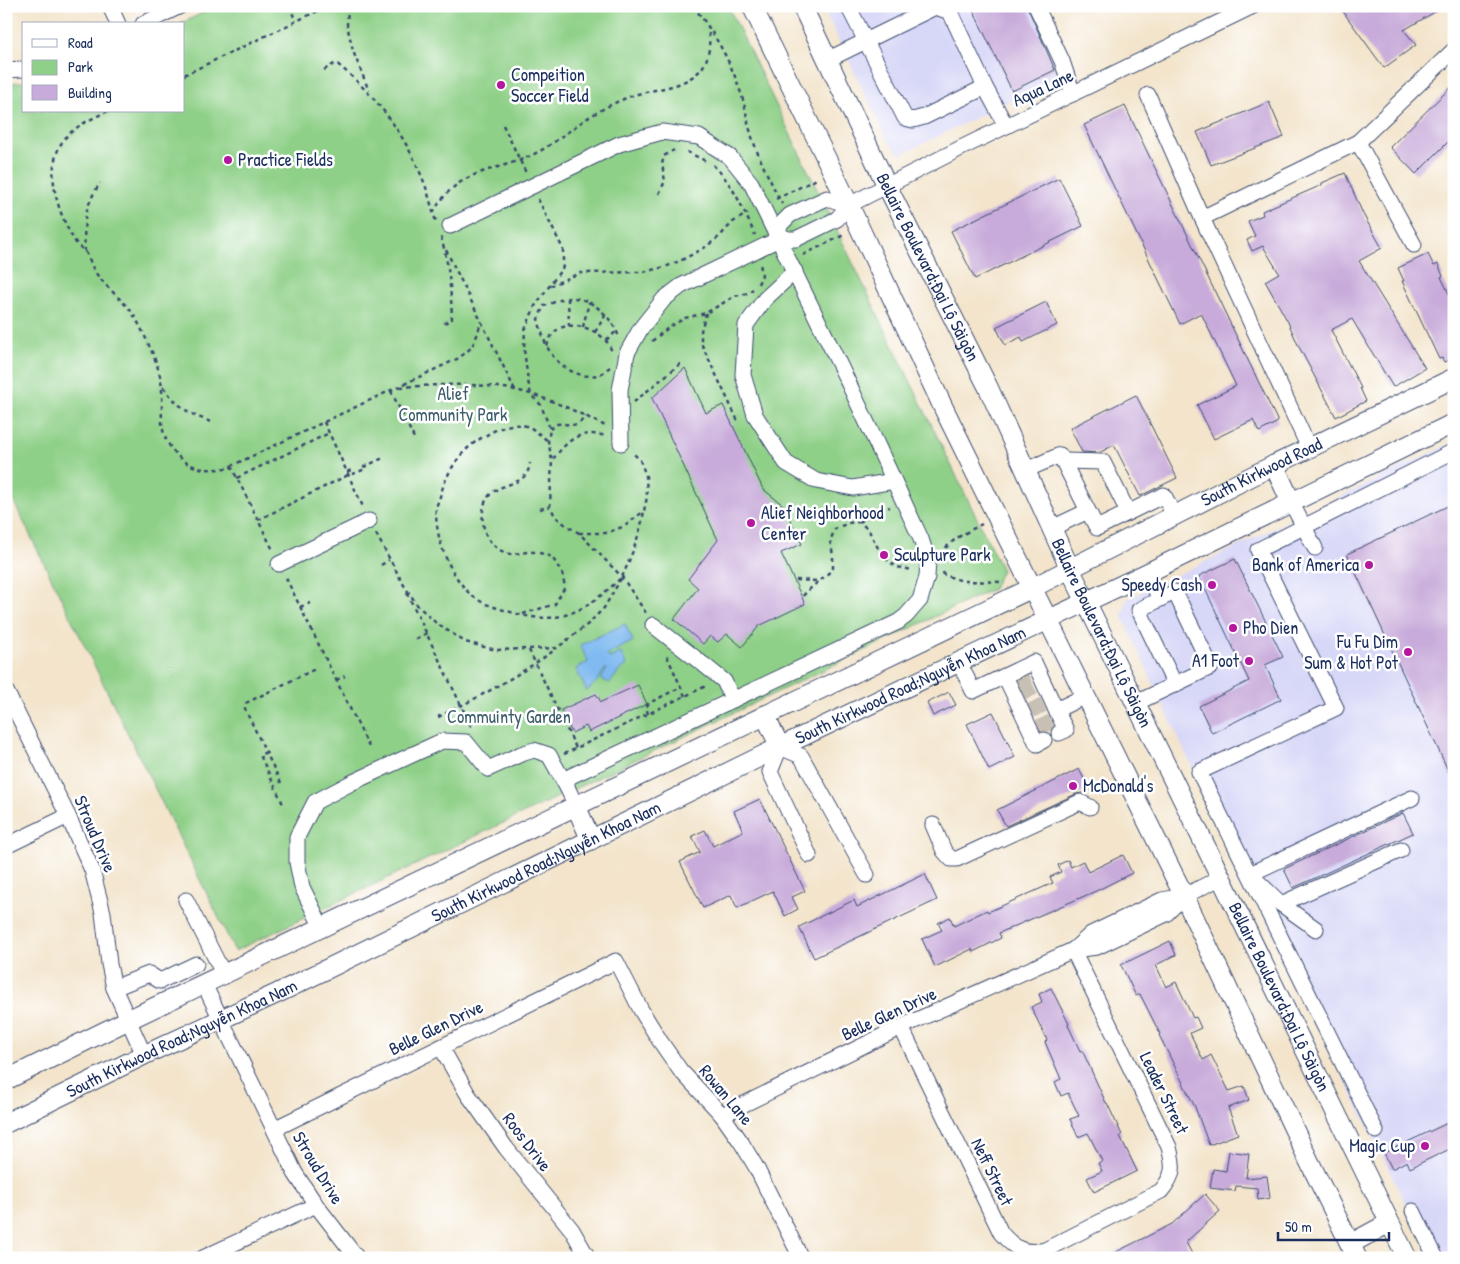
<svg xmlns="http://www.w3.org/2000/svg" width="1460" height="1264" font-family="'Patrick Hand',sans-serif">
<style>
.built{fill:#d7d7f8}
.green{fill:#8fd088;stroke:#558073}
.water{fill:#80baf1;stroke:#4e74a8}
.building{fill:#c8abda}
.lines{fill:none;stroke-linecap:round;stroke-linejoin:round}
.minor-tunnel{stroke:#c8c0b5;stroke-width:15;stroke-dasharray:15 8;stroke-linecap:butt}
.minor-casing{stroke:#3b4a6e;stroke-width:17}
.major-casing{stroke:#3b4a6e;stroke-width:21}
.path{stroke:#3b4a6e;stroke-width:2.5;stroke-dasharray:4 4;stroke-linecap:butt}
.minor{stroke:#fff;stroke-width:15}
.major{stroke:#fff;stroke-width:19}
.poi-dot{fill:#b5179e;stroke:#fff;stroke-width:2}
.labels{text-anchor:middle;stroke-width:5;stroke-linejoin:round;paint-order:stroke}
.poi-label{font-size:18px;fill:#1b2f5e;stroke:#fff;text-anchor:start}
.street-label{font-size:18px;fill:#1b2f5e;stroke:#fff}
.park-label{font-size:18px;fill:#3e5f6b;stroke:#fff}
</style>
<rect width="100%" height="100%" fill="#fff"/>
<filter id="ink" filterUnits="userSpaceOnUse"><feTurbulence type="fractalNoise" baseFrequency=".02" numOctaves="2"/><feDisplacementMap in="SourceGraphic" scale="10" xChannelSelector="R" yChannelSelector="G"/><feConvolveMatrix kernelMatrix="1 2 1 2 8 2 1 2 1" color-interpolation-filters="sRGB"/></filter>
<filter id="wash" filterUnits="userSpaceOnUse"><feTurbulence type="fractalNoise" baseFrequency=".0096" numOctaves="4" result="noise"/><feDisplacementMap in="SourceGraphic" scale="20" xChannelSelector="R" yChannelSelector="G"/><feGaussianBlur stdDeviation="1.12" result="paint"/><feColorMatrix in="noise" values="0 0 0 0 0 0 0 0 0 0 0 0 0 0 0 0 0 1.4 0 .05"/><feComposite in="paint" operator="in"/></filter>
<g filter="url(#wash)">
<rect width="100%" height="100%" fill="#f3e4cb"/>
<!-- built -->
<g class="built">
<polygon points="822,6 1044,6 1075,69 900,155 888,141"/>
<polygon points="1454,442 1454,1258 1432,1258 1191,765 1122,616 1127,599"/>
</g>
<!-- green -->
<polygon class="green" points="217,6 728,6 1002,570 993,589 235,951 6,486 6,83 24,82 24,111 184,111 184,24 180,24"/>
<!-- water -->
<polygon class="water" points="625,624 633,641 607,655 609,658 621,653 627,665 619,671 610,683 601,679 607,669 605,669 598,680 587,691 576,669 588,662 580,645"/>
<g id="blocks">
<!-- building -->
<g class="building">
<polygon points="971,6 1027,6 1055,70 1012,91"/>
<polygon points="1339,6 1445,6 1404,30 1416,45 1384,68"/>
<polygon points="1454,84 1454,136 1416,174 1390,147"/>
<polygon points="1269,102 1284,137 1211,165 1197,132"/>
<polygon points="1125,106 1278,422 1259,432 1253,420 1214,439 1197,405 1236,386 1201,313 1180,324 1084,125"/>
<polygon points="1345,173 1363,214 1382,248 1359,261 1425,368 1393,387 1352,319 1331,330 1361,388 1360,388 1366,401 1336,417 1299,347 1288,322 1265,281 1279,273 1263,246 1252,251 1247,240 1255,236 1248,221 1263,215 1262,211 1322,185 1322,183"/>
<polygon points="1059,178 1083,226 975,279 951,231"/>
<polygon points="1428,254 1434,266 1438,264 1443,276 1441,277 1454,304 1454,358 1444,362 1442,358 1439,359 1402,281 1404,281 1398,268"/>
<polygon points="1046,302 1057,325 1023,342 1021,337 1005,345 996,327"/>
<polygon points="685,368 706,413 723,405 763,489 783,505 802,544 781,553 805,604 759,626 742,647 727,634 718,642 710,636 703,644 674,619 698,588 688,579 718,540 652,398"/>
<polygon points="1136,395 1177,478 1140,496 1114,445 1099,453 1082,452 1070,428"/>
<polygon points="1454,503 1454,783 1347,554"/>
<polygon points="1235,559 1283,657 1265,665 1281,699 1212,733 1199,706 1249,681 1199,576"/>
<polygon points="638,685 647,704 589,732 586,726 572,733 561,710 596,694 601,702"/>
<polygon points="949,692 956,705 933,716 927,703"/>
<polygon points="993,712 1015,757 989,770 967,724"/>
<polygon points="1079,769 1090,790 1083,793 1076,794 1006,826 997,810"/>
<polygon points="760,799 805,891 792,897 798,909 785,916 773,891 737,908 731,895 703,908 680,862 700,852 692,836 705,830 713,846 743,831 734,811"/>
<polygon points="1403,813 1413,833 1293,888 1284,869"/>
<polygon points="1123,855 1132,873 1096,891 999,933 1001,938 973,952 972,949 935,967 922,939 942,930 938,923 950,917 954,926 987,910 988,912 1053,883 1050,877 1061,872 1058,865 1068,860 1071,867 1083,861 1088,872"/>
<polygon points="925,874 937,900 814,958 799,927 854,900 857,907"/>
<polygon points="1170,941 1176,955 1156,965 1166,987 1176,982 1193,1018 1196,1017 1201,1028 1190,1033 1203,1060 1211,1055 1229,1091 1244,1086 1249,1100 1228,1108 1238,1134 1209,1145 1195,1107 1159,1035 1160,1034 1140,994 1136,996 1121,965"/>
<polygon points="1051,988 1069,1024 1068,1025 1080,1051 1082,1050 1106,1103 1107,1103 1122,1135 1120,1136 1137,1171 1094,1192 1087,1178 1102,1171 1098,1163 1102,1161 1088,1133 1078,1137 1070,1119 1079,1116 1068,1093 1061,1096 1055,1082 1061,1079 1045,1042 1047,1040 1031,1007 1042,1002 1039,994"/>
<polygon points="1454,1120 1454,1147 1410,1168 1407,1161 1392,1169 1384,1153"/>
<polygon points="1229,1151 1249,1154 1246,1178 1267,1176 1270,1198 1258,1200 1257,1188 1236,1186 1235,1191 1210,1188 1213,1169 1226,1171"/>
<polygon points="1205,1194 1220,1211 1186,1242 1194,1258 1104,1258 1172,1224"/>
</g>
</g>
</g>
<g filter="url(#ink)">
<use href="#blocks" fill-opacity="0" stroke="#3b4a6e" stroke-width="1"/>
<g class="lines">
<!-- minor-tunnel -->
<g class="minor-tunnel">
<polyline points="1016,683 1031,676"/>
<polyline points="1021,694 1037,686"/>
<polyline points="1030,711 1045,704"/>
<polyline points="1038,728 1053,721"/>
</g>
<defs>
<g id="minor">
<polyline points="110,6 118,24"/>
<polyline points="848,6 905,118 913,120 924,117 985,87"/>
<polyline points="1036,6 1062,61 1073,94"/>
<polyline points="143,24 180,6"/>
<polyline points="827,60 935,7 950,12 985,87 1006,126"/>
<polyline points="6,70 24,69"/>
<polyline points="1148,95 1202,218 1309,448"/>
<polyline points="1358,142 1414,245"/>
<polyline points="1202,218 1358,142 1454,50"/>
<polyline points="450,226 619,144 662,132 699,137 730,157 751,183 848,382 921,539 928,561 927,577 920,600 906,616 898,622 571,776 567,780 567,787 576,806"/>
<polyline points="776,234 788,239 796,239 837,219 849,205 963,147 1253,6"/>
<polyline points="776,234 781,224 790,215 827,198 849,205"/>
<polyline points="795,271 765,299 746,325 743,375 755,415 786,463 816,481 853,488 894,481"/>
<polyline points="621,443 620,390 627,353 641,328 664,299 681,286 779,239"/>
<polyline points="1064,461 1103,462 1128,512"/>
<polyline points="1026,470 1060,455 1088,511 1052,528"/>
<polyline points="1291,502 1315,548"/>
<polyline points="1088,511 1097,528 1164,495 1174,516"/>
<polyline points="279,564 369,521"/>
<polyline points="1160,599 1139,610 1175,685"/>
<polyline points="653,625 699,661"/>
<polyline points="959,662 973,691 1034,662 1056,710 1085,696"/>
<polyline points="703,664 724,681 733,700"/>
<polyline points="1005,676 1037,744 1044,740"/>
<polyline points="6,691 68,816 92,870 103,913 109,964 114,988 144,1055"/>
<polyline points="1136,703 1211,667 1175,592 1160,599 1147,573"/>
<polyline points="1056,710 1066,730 1059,733"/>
<polyline points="933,825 944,851 951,859 957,859 1080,802 1090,807"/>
<polyline points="6,846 68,816"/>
<polyline points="809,855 770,772 780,747 801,756 867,875"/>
<polyline points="186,900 224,975"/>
<polyline points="1281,904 1401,850"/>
<polyline points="322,928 302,887 297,862 297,837 315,802 351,783 442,741 466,742 488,769 521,754 534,750 549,755 567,787"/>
<polyline points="1316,929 1281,904 1250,874 1412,798"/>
<polyline points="1073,950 1091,934 1162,900 1184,896"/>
<polyline points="204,984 295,1173 316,1205 357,1258"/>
<polyline points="114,988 149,974 160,981 196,964"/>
<path d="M901,1027L1001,1233C1014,1248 1024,1255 1045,1250L1161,1191C1175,1174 1174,1167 1169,1147L1073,950"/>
<polyline points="441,1047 467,1093 506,1148 572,1230 588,1258"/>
<polyline points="722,1115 901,1027 1073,950 1097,947 1166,914 1184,896 1222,877"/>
<polyline points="274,1129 616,961 641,1010 660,1041 680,1070 722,1115 741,1142 756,1167 801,1258"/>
<polyline points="1376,1131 1199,772 1336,708 1258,550 1454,451"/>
<polyline points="1413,1211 1436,1258"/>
<polyline points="203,1258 316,1205"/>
</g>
<g id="major">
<polyline points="752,6 849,205 943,407 1184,896 1309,1161 1357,1258"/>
<path id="s1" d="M802,6L887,186L988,387L1070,569L1407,1258"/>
<polyline points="1274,465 1291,502"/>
<polyline points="765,715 780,747"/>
<polyline points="576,806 591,840"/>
<path id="s2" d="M6,1080L128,1020L1032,588L1262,471L1454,378"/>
<path id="s3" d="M6,1123L144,1055L278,993L780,747L1147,573L1454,423"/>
<polyline points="1350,1244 1389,1223"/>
</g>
</defs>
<!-- minor casing -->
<use href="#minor" class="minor-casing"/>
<!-- major casing -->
<use href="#major" class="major-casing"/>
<!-- path -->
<g class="path">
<polyline points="289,6 296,21"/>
<polyline points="348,6 347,25 353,51 369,91"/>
<path d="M693,6C716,35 733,65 743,100C746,110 747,120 750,130C757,156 770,180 782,204"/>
<path d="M324,70L336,63C376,95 405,134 424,182C429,195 432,209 436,222"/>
<polyline points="184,75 328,6"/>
<path d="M108,111C93,118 77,125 66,137C41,166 58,215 76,243C79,247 82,248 85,251C89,257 91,265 95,272C105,286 120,298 131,311C139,322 146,339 152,352C157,363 162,380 162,392C163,417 157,432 175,453C188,469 208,471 227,468L459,358L472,347L478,333L481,321"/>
<polyline points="503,125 526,173"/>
<polyline points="687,152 708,162"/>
<path d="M713,165C734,185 743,209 755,235"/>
<polyline points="659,194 665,181 662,164 664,156 674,150"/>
<polyline points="538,199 563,249 563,267 535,306 525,330 524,349 528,381 531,395 541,405 550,429 548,441 552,460 550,506 555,516 567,526 579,533 622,577 646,613"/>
<polyline points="776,199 817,179"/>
<path d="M433,213C441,199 450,188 464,180C485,168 510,166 532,155C549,147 561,137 576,126C591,115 609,105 626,98C647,89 673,90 692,77C710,66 711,46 708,27"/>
<path d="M441,237C449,264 451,291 452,319L443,324"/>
<polyline points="446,250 515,390"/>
<path d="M85,252C83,222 84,208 100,183"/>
<polyline points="803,255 844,235"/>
<polyline points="758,284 762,275 760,263"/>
<polyline points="550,286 580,273 643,272 665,267 682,260 704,248 719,237 733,222 748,213"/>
<polyline points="568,298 569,326"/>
<polyline points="706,313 701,331 701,343 737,419 741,420"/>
<polyline points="583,327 589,302"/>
<polyline points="595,332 606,314"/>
<polyline points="606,340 617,331"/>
<polyline points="652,341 668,328 685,318 706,313 735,296 748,293 753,289"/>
<path d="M547,346C548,343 550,338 552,335C564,318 595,327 606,341C609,344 610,348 612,351"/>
<path d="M610,367C607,369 603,373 600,374C582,381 559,367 550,352C544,342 541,330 538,319L544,306C550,304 557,301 563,299C588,293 611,315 619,337"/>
<path d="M163,387C180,408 188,414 214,423"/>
<path d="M400,387C438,385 477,382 515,390C547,397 578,412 607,427"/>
<polyline points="391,391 415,440"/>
<polyline points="634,402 681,363"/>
<polyline points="324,422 364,509"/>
<path d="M550,429L556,424C569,422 578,431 585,415"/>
<path d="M553,459C570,438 579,430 607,436"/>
<polyline points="231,466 273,550"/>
<polyline points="347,472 351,470 353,474 365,469 364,467 383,458"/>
<polyline points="237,478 329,433"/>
<polyline points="540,509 550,506"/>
<polyline points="258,520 348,475"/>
<polyline points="860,522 872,513 890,507"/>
<polyline points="579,533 606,533 625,526 644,511 647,497 646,476 640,460 633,453"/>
<path d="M376,534L405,587L418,606L436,623L465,642L496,650L557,648L588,624L604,608L622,577C588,609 562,627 514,613C498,608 482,605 469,593C449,572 437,543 436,514C435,510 437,504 439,500C446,473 459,451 483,437C495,430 508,423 522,425C532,426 540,435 548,441"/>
<path d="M942,555C945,542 971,530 982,524"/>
<polyline points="381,565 389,560"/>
<polyline points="943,572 944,575 963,581 1004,582"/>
<path d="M622,577C632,555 640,534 644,511"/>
<polyline points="286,578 370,749"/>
<polyline points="796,580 817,581"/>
<polyline points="407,593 472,728"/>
<path d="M803,596C812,585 824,579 833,568V555L830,541L835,529L848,523L859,522L868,529L878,548L888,561L897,567L913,570"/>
<polyline points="300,607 310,603"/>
<path d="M523,614L555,604L565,587L562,573L552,557C546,555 539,552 533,552C524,551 516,556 506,553C497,550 488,541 485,532C481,519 481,501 493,492C507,481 527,486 530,463"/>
<polyline points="416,639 427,633"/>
<polyline points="529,650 576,748"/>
<polyline points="667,656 685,696"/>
<polyline points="336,680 345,676"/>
<polyline points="648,714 646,707 649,703 681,687"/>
<path d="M438,717C480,697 518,676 556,649"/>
<polyline points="266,752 260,755 283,804"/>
<polyline points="564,754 706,686"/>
<polyline points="281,783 245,709 246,703 317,668"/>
</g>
<!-- minor -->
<use href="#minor" class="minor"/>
<!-- major -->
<use href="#major" class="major"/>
</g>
</g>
<!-- markers -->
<g class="poi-dot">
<circle cx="501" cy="85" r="5"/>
<circle cx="228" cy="160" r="5"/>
<circle cx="751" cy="523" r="5"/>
<circle cx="884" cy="555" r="5"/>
<circle cx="1369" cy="565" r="5"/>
<circle cx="1212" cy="585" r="5"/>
<circle cx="1233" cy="628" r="5"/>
<circle cx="1408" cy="652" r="5"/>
<circle cx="1249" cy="661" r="5"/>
<circle cx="1073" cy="786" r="5"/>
<circle cx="1425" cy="1146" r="5"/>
</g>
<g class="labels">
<!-- poi labels -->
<g class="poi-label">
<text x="511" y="81">Compeition<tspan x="511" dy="21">Soccer Field</tspan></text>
<text x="238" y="166">Practice Fields</text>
<text x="761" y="519">Alief Neighborhood<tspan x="761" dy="21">Center</tspan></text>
<text x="894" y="561">Sculpture Park</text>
<text x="1359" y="571" text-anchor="end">Bank of America</text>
<text x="1202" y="591" text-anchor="end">Speedy Cash</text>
<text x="1243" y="634">Pho Dien</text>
<text x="1398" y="648" text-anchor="end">Fu Fu Dim<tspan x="1398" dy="21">Sum &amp; Hot Pot</tspan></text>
<text x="1239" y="667" text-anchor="end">A1 Foot</text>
<text x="1083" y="792">McDonald's</text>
<text x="1415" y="1152" text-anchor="end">Magic Cup</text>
</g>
<!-- street labels -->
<g class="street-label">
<text transform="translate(1043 88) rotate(-25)" y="6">Aqua Lane</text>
<text dy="6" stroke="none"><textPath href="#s1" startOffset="290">Bellaire Boulevard;Đại Lộ Sàigòn</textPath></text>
<text dy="6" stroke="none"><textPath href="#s2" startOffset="1395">South Kirkwood Road</textPath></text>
<text dy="6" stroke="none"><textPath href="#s1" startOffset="695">Bellaire Boulevard;Đại Lộ Sàigòn</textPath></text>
<text dy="6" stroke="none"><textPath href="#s3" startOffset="1005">South Kirkwood Road;Nguyễn Khoa Nam</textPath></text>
<text transform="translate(95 834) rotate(67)" y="6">Stroud Drive</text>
<text dy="6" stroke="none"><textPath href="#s3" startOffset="600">South Kirkwood Road;Nguyễn Khoa Nam</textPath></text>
<text dy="6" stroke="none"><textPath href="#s1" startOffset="1100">Bellaire Boulevard;Đại Lộ Sàigòn</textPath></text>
<text transform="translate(889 1014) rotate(-25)" y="6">Belle Glen Drive</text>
<text transform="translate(436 1028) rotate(-26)" y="6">Belle Glen Drive</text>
<text dy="6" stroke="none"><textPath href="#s3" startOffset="195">South Kirkwood Road;Nguyễn Khoa Nam</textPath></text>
<text transform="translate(1164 1093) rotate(64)" y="6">Leader Street</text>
<text transform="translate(726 1095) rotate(50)" y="6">Rowan Lane</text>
<text transform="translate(527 1142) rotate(53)" y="6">Roos Drive</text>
<text transform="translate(318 1168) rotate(59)" y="6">Stroud Drive</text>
<text transform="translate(992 1172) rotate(64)" y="6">Neff Street</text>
</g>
<!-- park labels -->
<g class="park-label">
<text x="453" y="400">Alief<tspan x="453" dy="21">Community Park</tspan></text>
<text x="509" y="723">Commuinty Garden</text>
</g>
</g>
<!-- margin -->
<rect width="1460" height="1264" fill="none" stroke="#fff" stroke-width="25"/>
<!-- legend -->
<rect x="22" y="22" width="162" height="90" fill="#ffffff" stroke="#a4acbf"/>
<rect x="32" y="39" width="25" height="8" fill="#ffffff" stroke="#a4acbf"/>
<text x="68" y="48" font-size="15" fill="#1b2f5e">Road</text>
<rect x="32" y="60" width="25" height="15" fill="#8fd088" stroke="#a4acbf"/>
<text x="68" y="72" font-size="15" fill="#1b2f5e">Park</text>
<rect x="32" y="85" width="25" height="15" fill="#c8abda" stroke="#a4acbf"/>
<text x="68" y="98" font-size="15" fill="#1b2f5e">Building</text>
<!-- scale -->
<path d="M1278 1232v8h111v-8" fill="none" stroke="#1b2f5e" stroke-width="2.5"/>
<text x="1285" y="1232" font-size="15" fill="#1b2f5e" stroke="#ffffff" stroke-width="4" paint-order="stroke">50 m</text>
</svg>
